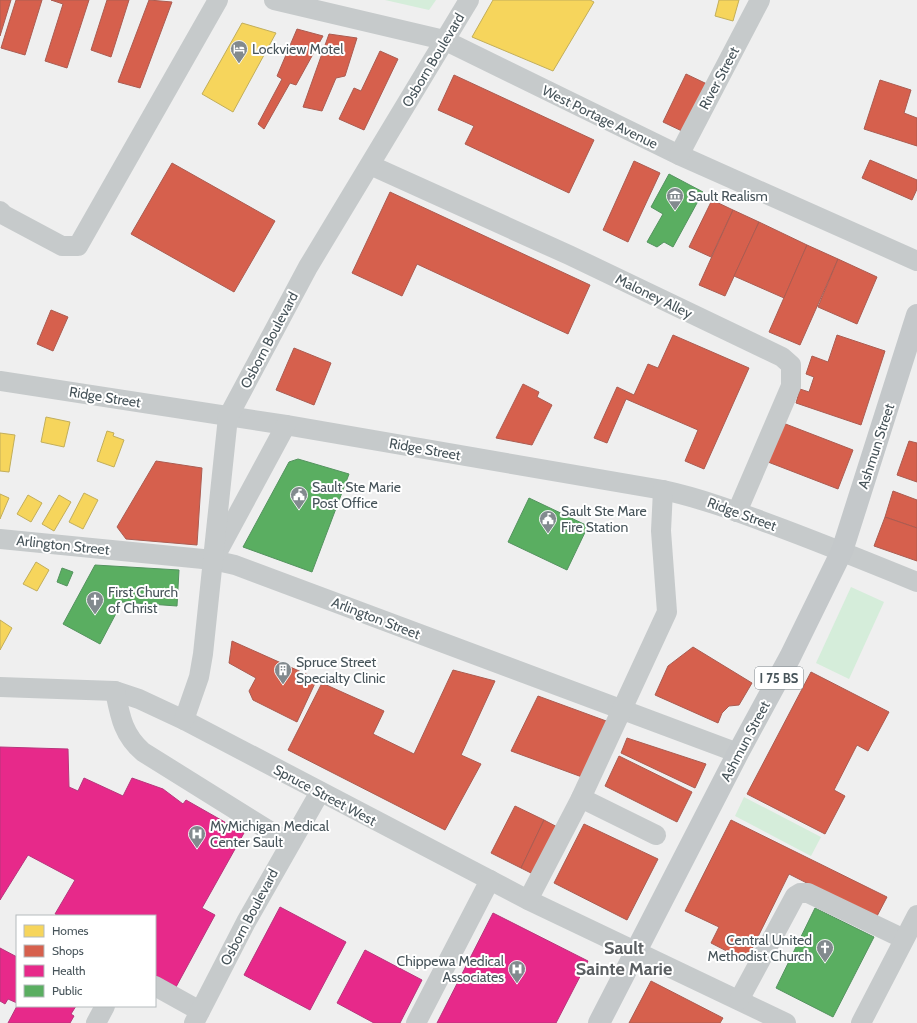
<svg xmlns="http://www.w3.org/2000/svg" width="917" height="1023" font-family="Cabin,sans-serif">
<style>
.green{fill:#d5edda}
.homes{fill:#f6d55c;stroke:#c2ae5b}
.shops{fill:#d6604d;stroke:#ab5c51}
.health{fill:#e7298a;stroke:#b7367c}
.public{fill:#5aae61;stroke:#54935f}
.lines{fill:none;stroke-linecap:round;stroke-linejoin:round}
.minor{stroke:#c6cacb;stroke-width:20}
.major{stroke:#c4c8ca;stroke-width:22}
.labels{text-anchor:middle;stroke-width:4;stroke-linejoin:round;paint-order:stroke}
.shield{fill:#fff;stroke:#7e878c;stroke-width:1}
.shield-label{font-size:13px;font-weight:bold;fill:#47545a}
.poi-label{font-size:14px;fill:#47545a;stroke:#fff;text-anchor:start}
.street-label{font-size:14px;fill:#47545a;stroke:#fff}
.district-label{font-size:18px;font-weight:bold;fill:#5b5f62;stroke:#fff}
</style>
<rect width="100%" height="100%" fill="#efefef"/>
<!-- green -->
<g class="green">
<polygon points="385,0 436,0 429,10"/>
<polygon points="851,587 884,602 849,679 816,663"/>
<polygon points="744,797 821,837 811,856 735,816"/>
</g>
<!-- homes -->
<g class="homes">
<polygon points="493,0 590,0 594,2 553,71 472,37"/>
<polygon points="719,0 739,0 733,21 715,16"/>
<polygon points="242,23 276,33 233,112 202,94"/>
<polygon points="46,417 70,422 64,447 41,442"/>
<polygon points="107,431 114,433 113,436 124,440 114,467 97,461"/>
<polygon points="0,433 15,435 9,472 0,471"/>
<polygon points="84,493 98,500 83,529 69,522"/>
<polygon points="0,494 9,498 0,519"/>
<polygon points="28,495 42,503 31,522 17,514"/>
<polygon points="59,495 71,502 54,531 42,524"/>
<polygon points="36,562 49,570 37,591 23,584"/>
<polygon points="0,620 12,628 0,650"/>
</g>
<!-- shops -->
<g class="shops">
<polygon points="0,0 11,0 0,36"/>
<polygon points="16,0 42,0 25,55 1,48"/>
<polygon points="51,0 89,0 67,68 45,61 63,4"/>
<polygon points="107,0 129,0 111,57 91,50"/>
<polygon points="149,0 172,2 140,88 118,82"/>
<polygon points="297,29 323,36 296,85 290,83 264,129 258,124 282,79 277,76"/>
<polygon points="329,34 357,38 345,76 336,78 322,111 303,107"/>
<polygon points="380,51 398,59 364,130 339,119 354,88 361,91"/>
<polygon points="686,74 707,84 684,132 663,122"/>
<polygon points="454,75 594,140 569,193 465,144 474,126 438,110"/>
<polygon points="880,80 911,90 904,113 917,118 917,146 864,129"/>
<polygon points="870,160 917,180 917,189 912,200 862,178"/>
<polygon points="634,161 660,173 628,242 603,230"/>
<polygon points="172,163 275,221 234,292 131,234"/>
<polygon points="390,192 590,285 568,334 417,264 402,296 352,273"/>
<polygon points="712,200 733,210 711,257 689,247"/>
<polygon points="733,210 759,222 725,296 699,285"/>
<polygon points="759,222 807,245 784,298 734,276"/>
<polygon points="807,245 838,259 800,345 769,332"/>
<polygon points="838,259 877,277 857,324 818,307"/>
<polygon points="51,310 68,317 53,351 37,344"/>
<polygon points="673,335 749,368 704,469 685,461 698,430 626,399 607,443 594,438 617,387 634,395 648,364 658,368"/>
<polygon points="837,335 885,351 861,425 796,403 800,389 809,392 814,377 806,374 812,356 828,362"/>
<polygon points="294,348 331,363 314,405 276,390"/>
<polygon points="523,384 539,392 537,397 552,405 532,445 496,438"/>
<polygon points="783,423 853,450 838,489 768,462"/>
<polygon points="909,441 917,443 917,482 897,475"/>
<polygon points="156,461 202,468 197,545 126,539 117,527"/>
<polygon points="893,491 917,500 917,528 885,517"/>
<polygon points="885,517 917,528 917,561 874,546"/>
<polygon points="232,641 317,679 297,722 253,700 249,691 256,678 229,663"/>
<polygon points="693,647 752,683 739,705 729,706 722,713 718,723 655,695 668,666"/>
<polygon points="453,670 495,681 461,755 481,764 445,830 288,750 322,683 384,711 373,734 414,754"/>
<polygon points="811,672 889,712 868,751 857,745 834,790 845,796 825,834 747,794"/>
<polygon points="538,696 609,722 582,777 511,751"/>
<polygon points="627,738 706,764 695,788 621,753"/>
<polygon points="619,756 692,792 677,822 605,786"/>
<polygon points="515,806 544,820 521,868 491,853"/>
<polygon points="544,820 561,829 537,876 521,868"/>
<polygon points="731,820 887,897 876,918 789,874 746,961 711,943 719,927 685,911"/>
<polygon points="584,824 658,859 627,920 554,883"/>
<polygon points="651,981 723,1018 720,1023 629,1023"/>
</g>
<!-- health -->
<g class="health">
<polygon points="0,747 68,749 69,787 78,791 84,778 123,796 132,778 163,789 183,804 186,800 244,833 202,908 215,915 176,987 155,975 155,916 60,916 55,914 75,880 28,855 0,900"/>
<polygon points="280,907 346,942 310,1010 244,975"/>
<polygon points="493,913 588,961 556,1023 437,1023"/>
<polygon points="0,948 17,957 17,1003 8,999 5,1004 0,1001"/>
<polygon points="365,950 422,980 400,1023 374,1023 337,1003"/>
<polygon points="17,1006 76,1006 71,1014 74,1016 70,1023 8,1023"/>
</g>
<!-- public -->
<g class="public">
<polygon points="669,174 703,192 673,247 664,242 657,247 647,242 663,214 651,207"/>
<polygon points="298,459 349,474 312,572 243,547 289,462"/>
<polygon points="529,498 588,526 567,570 508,542"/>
<polygon points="95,565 179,570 177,606 122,602 100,644 63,624"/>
<polygon points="62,568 73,572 67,586 57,582"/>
<polygon points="815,908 874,937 833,1017 776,988"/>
</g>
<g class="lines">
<!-- minor -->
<g class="minor">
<polyline points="274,0 444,40 679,155 917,261"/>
<polyline points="679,155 760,0"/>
<polyline points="370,165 569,255 782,357 791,365 791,386 737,512"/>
<polyline points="0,211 4,215 62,246 78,246 218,0"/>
<path d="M0,381L286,425L663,490C700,498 735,511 770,524C819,542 868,562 917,582"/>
<polyline points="0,539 213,560 235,565 738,753"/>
<polyline points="218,551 286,425"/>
<polyline points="0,687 115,691 139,699 184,720 528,900 786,1023"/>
<path d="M115,691C120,716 123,735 143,752L289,843"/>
<polyline points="184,720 199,677 203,654 228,417 308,267 469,0"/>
<polyline points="581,798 656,835"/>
<polyline points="528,900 581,798 667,612 661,531 663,490"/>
<polyline points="155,986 200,1011"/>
<polyline points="739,1000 795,896 800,893 808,893 904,939"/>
<polyline points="96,1023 105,1006"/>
<polyline points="194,1023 246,922 320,792"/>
<polyline points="416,1023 490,880"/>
<polyline points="861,1023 917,915"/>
</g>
<!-- major -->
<polyline class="major" points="599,1023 738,753 790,657 842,551 917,315"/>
</g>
<!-- icons -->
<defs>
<symbol id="hotel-pin" viewBox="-11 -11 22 30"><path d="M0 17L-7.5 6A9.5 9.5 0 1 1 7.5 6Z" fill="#828a8e" stroke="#fff"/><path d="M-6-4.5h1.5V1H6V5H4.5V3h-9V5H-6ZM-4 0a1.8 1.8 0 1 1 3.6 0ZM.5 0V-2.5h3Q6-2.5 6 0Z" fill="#fff"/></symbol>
<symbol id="museum-pin" viewBox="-11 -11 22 30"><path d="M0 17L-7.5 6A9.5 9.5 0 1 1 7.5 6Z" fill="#828a8e" stroke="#fff"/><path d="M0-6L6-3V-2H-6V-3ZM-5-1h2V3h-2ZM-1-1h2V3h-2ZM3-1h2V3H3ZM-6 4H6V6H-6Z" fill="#fff"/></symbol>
<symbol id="civic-pin" viewBox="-11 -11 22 30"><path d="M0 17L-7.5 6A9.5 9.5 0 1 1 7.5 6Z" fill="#828a8e" stroke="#fff"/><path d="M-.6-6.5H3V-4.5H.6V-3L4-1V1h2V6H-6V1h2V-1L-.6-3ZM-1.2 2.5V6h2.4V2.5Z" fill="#fff"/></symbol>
<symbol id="church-pin" viewBox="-11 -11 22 30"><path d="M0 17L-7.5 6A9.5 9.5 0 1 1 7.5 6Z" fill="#828a8e" stroke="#fff"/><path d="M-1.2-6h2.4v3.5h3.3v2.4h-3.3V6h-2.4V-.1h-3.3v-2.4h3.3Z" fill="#fff"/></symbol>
<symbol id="building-pin" viewBox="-11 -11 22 30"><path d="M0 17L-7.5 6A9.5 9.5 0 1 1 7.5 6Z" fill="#828a8e" stroke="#fff"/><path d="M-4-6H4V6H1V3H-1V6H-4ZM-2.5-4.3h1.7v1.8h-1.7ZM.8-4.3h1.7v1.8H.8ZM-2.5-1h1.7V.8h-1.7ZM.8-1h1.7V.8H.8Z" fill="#fff"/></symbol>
<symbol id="hospital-pin" viewBox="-11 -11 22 30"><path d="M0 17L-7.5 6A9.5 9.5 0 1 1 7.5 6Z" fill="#828a8e" stroke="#fff"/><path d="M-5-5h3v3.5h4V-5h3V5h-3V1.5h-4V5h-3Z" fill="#fff"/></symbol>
</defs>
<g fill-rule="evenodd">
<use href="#hotel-pin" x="229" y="39" width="20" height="27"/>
<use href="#museum-pin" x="665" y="186" width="20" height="27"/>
<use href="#civic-pin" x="289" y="485" width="20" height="27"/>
<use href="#civic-pin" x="538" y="509" width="20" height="27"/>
<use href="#church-pin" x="85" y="590" width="20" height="27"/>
<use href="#building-pin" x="273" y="660" width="20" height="27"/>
<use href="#hospital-pin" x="187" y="824" width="20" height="27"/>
<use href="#church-pin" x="815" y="938" width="20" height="27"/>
<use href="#hospital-pin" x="507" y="959" width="20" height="27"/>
</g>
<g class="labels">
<!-- shield labels -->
<rect class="shield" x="755" y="667" width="48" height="22" rx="3"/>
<g class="shield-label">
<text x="779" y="683">I 75 BS</text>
</g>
<!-- poi labels -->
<g class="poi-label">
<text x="252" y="54">Lockview Motel</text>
<text x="688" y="201">Sault Realism</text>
<text x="312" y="492">Sault Ste Marie<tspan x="312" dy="16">Post Office</tspan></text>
<text x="561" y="516">Sault Ste Mare<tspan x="561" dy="16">Fire Station</tspan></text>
<text x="108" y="597">First Church<tspan x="108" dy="16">of Christ</tspan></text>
<text x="296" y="667">Spruce Street<tspan x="296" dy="16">Specialty Clinic</tspan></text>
<text x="210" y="831">MyMichigan Medical<tspan x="210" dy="16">Center Sault</tspan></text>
<text x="812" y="945" text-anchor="end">Central United<tspan x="812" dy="16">Methodist Church</tspan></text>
<text x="504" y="966" text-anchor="end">Chippewa Medical<tspan x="504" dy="16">Associates</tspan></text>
</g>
<!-- street labels -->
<g class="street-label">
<text transform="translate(433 60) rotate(-59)" y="5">Osborn Boulevard</text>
<text transform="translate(719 78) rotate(-62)" y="5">River Street</text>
<text transform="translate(600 117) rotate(26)" y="5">West Portage Avenue</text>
<text transform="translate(654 296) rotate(26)" y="5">Maloney Alley</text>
<text transform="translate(269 340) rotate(-62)" y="5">Osborn Boulevard</text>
<text transform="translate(105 397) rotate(9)" y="5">Ridge Street</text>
<text transform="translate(876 446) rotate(-72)" y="5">Ashmun Street</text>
<text transform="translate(425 449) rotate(10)" y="5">Ridge Street</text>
<text transform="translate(742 514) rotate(20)" y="5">Ridge Street</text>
<text transform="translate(63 545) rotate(6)" y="5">Arlington Street</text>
<text transform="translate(376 618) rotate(21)" y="5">Arlington Street</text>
<text transform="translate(745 741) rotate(-62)" y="5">Ashmun Street</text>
<text transform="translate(325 795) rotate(28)" y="5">Spruce Street West</text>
<text transform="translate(249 917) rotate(-62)" y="5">Osborn Boulevard</text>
</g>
<!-- district labels -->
<g class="district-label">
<text x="624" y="954">Sault<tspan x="624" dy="21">Sainte Marie</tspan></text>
</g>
</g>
<!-- legend -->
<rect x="16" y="915" width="140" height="92" fill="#ffffff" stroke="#b5bbbd"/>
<rect x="24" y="925" width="20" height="12" fill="#f6d55c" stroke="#b5bbbd"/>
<text x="52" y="935" font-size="12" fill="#47545a">Homes</text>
<rect x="24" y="945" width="20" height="12" fill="#d6604d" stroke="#b5bbbd"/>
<text x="52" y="955" font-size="12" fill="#47545a">Shops</text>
<rect x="24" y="965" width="20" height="12" fill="#e7298a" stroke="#b5bbbd"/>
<text x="52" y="975" font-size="12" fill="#47545a">Health</text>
<rect x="24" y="985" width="20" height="12" fill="#5aae61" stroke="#b5bbbd"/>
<text x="52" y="995" font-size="12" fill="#47545a">Public</text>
</svg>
